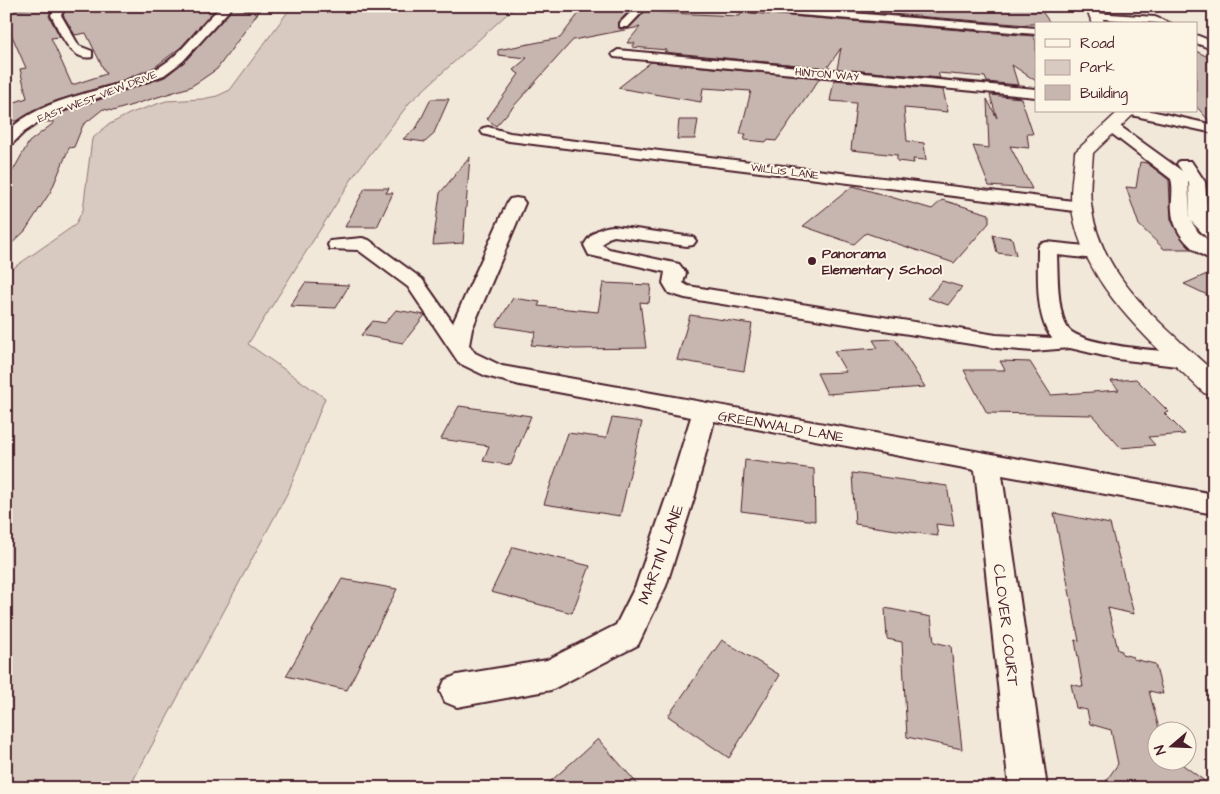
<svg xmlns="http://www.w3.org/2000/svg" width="1220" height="794" font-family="'Architects Daughter',sans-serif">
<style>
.green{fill:#d8cac0;stroke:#917476}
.building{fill:#c7b6af;stroke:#4a1f2b}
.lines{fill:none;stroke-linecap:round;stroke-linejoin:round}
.minor-casing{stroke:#4a1f2b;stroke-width:4}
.major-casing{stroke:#4a1f2b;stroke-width:3}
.minor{fill:#fcf5e5;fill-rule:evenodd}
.major{fill:#fcf5e5;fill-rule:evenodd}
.poi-dot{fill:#4a1f2b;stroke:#fcf5e5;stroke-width:2}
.labels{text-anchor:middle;stroke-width:4;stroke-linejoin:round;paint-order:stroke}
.far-street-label{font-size:11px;fill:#4a1f2b;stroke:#fcf5e5}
.poi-label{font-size:14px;font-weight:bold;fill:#4a1f2b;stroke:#fcf5e5;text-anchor:start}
.street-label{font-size:14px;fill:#4a1f2b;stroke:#fcf5e5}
.near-street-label{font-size:16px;fill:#4a1f2b;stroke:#fcf5e5}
</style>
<rect width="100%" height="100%" fill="#f1e8da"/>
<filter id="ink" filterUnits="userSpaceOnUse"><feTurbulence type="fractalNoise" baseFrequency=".02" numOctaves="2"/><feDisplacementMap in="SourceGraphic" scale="10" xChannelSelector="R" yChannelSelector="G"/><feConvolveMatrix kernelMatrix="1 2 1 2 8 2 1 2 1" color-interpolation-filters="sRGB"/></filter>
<g filter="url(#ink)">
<!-- green -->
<polygon class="green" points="292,6 516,6 410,102 355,174 248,344 325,398 289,490 129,788 6,788 6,273 75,225 83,210 92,139 106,126 131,113 166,101 202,99 217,96 230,90"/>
<!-- building -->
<g class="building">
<polygon points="68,6 214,6 207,11 214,11 181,47 155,67 118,82 58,100 38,108 17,121 6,121 6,105 27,98 20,69 26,68 6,22 6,15 12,14 16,10 53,7 49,16 60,37 51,38 72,85 106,74 86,33 75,35 63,15"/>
<polygon points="589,6 617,6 615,9 630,10 619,22 620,29 629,28 645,12 740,16 741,12 1033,36 1036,41 1036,81 1012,65 1018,85 987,82 985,77 938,73 940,78 837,69 841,48 827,68 664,52 667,50 632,47 635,43 627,43 640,27 573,40 496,126 487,119 519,74 513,70 527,58 498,55 498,50 560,38 583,8"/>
<polygon points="792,6 970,8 970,6 1038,6 1051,24 1026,24 1027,25"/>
<polygon points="260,10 217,69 201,80 190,87 113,111 103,109 83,125 74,147 69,148 51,191 25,231 6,249 6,183 29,142 55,122 44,122 61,113 165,77 184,62 231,11"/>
<polygon points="1196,51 1214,60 1214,123 1210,122 1196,106"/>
<polygon points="651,62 820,78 776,141 767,140 767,142 744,140 746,134 740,134 751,91 703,88 701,102 618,88"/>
<polygon points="834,80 943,90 948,112 904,108 907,141 924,143 926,160 913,159 914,163 897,161 897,155 851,150 856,103 830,101"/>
<polygon points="990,95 1021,98 1033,134 1027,134 1029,148 1010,146 1032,189 989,186 973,146 989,148 987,99 997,118"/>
<polygon points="431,99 449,99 433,135 425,142 403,139 417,127"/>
<polygon points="679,120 698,120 695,139 677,139"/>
<polygon points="470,157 463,243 433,245 440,193"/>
<polygon points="1140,162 1147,163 1169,180 1171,220 1179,235 1191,249 1164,249 1139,225 1126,187 1136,188"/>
<polygon points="853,186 932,209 942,200 989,214 989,223 954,263 866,233 854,244 803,226"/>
<polygon points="365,188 389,188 386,193 393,193 377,227 345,227"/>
<polygon points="993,235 1012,238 1016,255 997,253"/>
<polygon points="1214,271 1214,298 1184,284"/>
<polygon points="942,281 962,287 948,305 928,298"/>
<polygon points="305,283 349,285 336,308 290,306"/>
<polygon points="603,283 651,285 649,303 640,302 646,348 575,349 531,345 536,332 496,326 513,298 540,302 538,306 598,312"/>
<polygon points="396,310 425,315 403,343 361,335 373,321 385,323"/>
<polygon points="690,315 752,324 744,371 677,360"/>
<polygon points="895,339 925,387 827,394 817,373 846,372 834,351 878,348 873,340"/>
<polygon points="1000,361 1030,362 1051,395 1119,390 1111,381 1136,379 1169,412 1164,413 1185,434 1148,437 1155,445 1121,448 1092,415 987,413 964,370 1005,370"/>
<polygon points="459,406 531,416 511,465 483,461 489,446 441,439"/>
<polygon points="612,418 642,422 620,516 544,504 568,433 606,438"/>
<polygon points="745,460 814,469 815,521 741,511"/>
<polygon points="852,473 947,486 954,526 936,524 938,536 855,524"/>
<polygon points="1054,513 1110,524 1134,614 1108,608 1118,650 1122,651 1122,654 1133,657 1133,659 1155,664 1163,694 1149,691 1160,732 1158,732 1158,762 1179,762 1214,788 1115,788 1106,781 1118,764 1111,730 1090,724 1087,710 1076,708 1071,684 1083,687 1075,640 1079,641"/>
<polygon points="513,547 590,566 572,613 491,592"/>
<polygon points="342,579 397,589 347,690 286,676"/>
<polygon points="885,608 931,617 934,642 951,646 962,749 907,737 902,642 887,639"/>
<polygon points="722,640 780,675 729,758 668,716"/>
<polygon points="598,739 641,788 543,788"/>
</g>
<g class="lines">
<defs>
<g id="minor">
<path d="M55,6H66L61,15L79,46L92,51V57C70,62 59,30 51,15Z"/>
<path d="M222,6H233L183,61L164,75L60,111L41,121L24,132L11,145L6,146V133C45,93 109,94 156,69C183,55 198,26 222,6Z"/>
<polygon points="637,6 648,6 628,27 620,27 620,23"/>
<polygon points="719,6 766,6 1036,28 1036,34 724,9"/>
<polygon points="1095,13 1155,17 1172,24 1091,18 1090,16"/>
<polygon points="1196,35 1214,42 1214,50 1196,43"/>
<polygon points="618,50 1036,89 1036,97 614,57 612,54"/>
<polygon points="1124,111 1151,111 1214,125 1214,133 1131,115"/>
<path d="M1112,123L1117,124L1182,171L1177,164L1179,161H1191L1205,182L1208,219L1214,225V240L1208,239L1191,221L1198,232L1214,245V260C1193,254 1173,232 1172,211C1171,200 1174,189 1171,179L1107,130L1105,127L1107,124ZM1188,181L1189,182L1190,219Z"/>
<polygon points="488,127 510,133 1082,202 1088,203 1091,207 1088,211 1082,212 509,141 483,134 481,131 483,128"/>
<polygon points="516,198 522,199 525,203 472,329 469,345 475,353 502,366 1214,494 1214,514 1002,475 1047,788 1009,788 975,470 714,421 695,495 666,586 638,645 551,690 457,707 445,702 440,691 445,680 457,675 547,660 616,625 636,585 667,495 691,417 520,385 486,376 459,363 408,287 358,250 330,249 328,245 330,241 362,238 369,240 422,279 453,323 507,203 510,199"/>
<path d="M614,226L693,237L696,241L693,245L687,246L614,236L608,238L602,245L609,249L679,264L686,273L683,283L688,286L996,335L1052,338C1035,318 1038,273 1038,248L1040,244L1047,242L1095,247L1102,249L1104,253L1102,257L1095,259L1057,255C1058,275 1057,310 1067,327C1077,346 1164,351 1186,353L1194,355L1197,360L1194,365L1186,367L1117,359L1070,348L1033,351L996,348L685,298L669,293L663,283L665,272L589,255L584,245C592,232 599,227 614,226Z"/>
</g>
<g id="major">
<polygon points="1085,6 1097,6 1105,24 1093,24"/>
<path d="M1119,111H1137L1093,153C1092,170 1089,186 1091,203C1098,276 1164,326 1214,372V396L1204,393C1151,341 1084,288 1072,209C1069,191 1074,171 1075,152Z"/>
</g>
</defs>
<!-- minor casing -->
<use href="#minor" class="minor-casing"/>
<!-- major casing -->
<use href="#major" class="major-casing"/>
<!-- minor -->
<use href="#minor" class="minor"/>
<!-- major -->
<use href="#major" class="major"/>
</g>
</g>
<!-- markers -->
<circle class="poi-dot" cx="812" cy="261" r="5"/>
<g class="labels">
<!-- far-street labels -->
<g class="far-street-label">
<text transform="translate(827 74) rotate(5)" y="4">HINTON WAY</text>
<text transform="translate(97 96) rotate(-21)" y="4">EAST WEST VIEW DRIVE</text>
<text transform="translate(785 171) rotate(7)" y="4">WILLIS LANE</text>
</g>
<!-- poi labels -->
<g class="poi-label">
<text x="822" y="258">Panorama<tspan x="822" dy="16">Elementary School</tspan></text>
</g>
<!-- street labels -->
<g class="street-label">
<text transform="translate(781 426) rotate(10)" y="5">GREENWALD LANE</text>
</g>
<!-- near-street labels -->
<g class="near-street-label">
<text transform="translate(660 554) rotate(-70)" y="6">MARTIN LANE</text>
<text transform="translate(1007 625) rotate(83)" y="6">CLOVER COURT</text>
</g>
</g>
<!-- margin -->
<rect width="1220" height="794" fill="none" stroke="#fcf5e5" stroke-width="25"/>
<rect x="12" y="12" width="1195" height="769" fill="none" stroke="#4a1f2b" stroke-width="2" filter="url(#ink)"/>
<!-- legend -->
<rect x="1035" y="22" width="162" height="90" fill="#fcf5e5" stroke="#b59f9b"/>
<rect x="1045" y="39" width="25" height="8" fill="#fcf5e5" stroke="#b59f9b"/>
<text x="1080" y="48" font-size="15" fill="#4a1f2b">Road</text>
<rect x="1045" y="60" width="25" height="15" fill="#d8cac0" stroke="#b59f9b"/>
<text x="1080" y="72" font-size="15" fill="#4a1f2b">Park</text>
<rect x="1045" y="85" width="25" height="15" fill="#c7b6af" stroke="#b59f9b"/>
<text x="1080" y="98" font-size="15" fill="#4a1f2b">Building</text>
<!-- north arrow -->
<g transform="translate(1172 746) rotate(251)"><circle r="24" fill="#fcf5e5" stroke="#b59f9b"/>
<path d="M0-4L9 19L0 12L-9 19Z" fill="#4a1f2b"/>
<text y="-8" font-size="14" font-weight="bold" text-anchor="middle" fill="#4a1f2b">N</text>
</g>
</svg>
